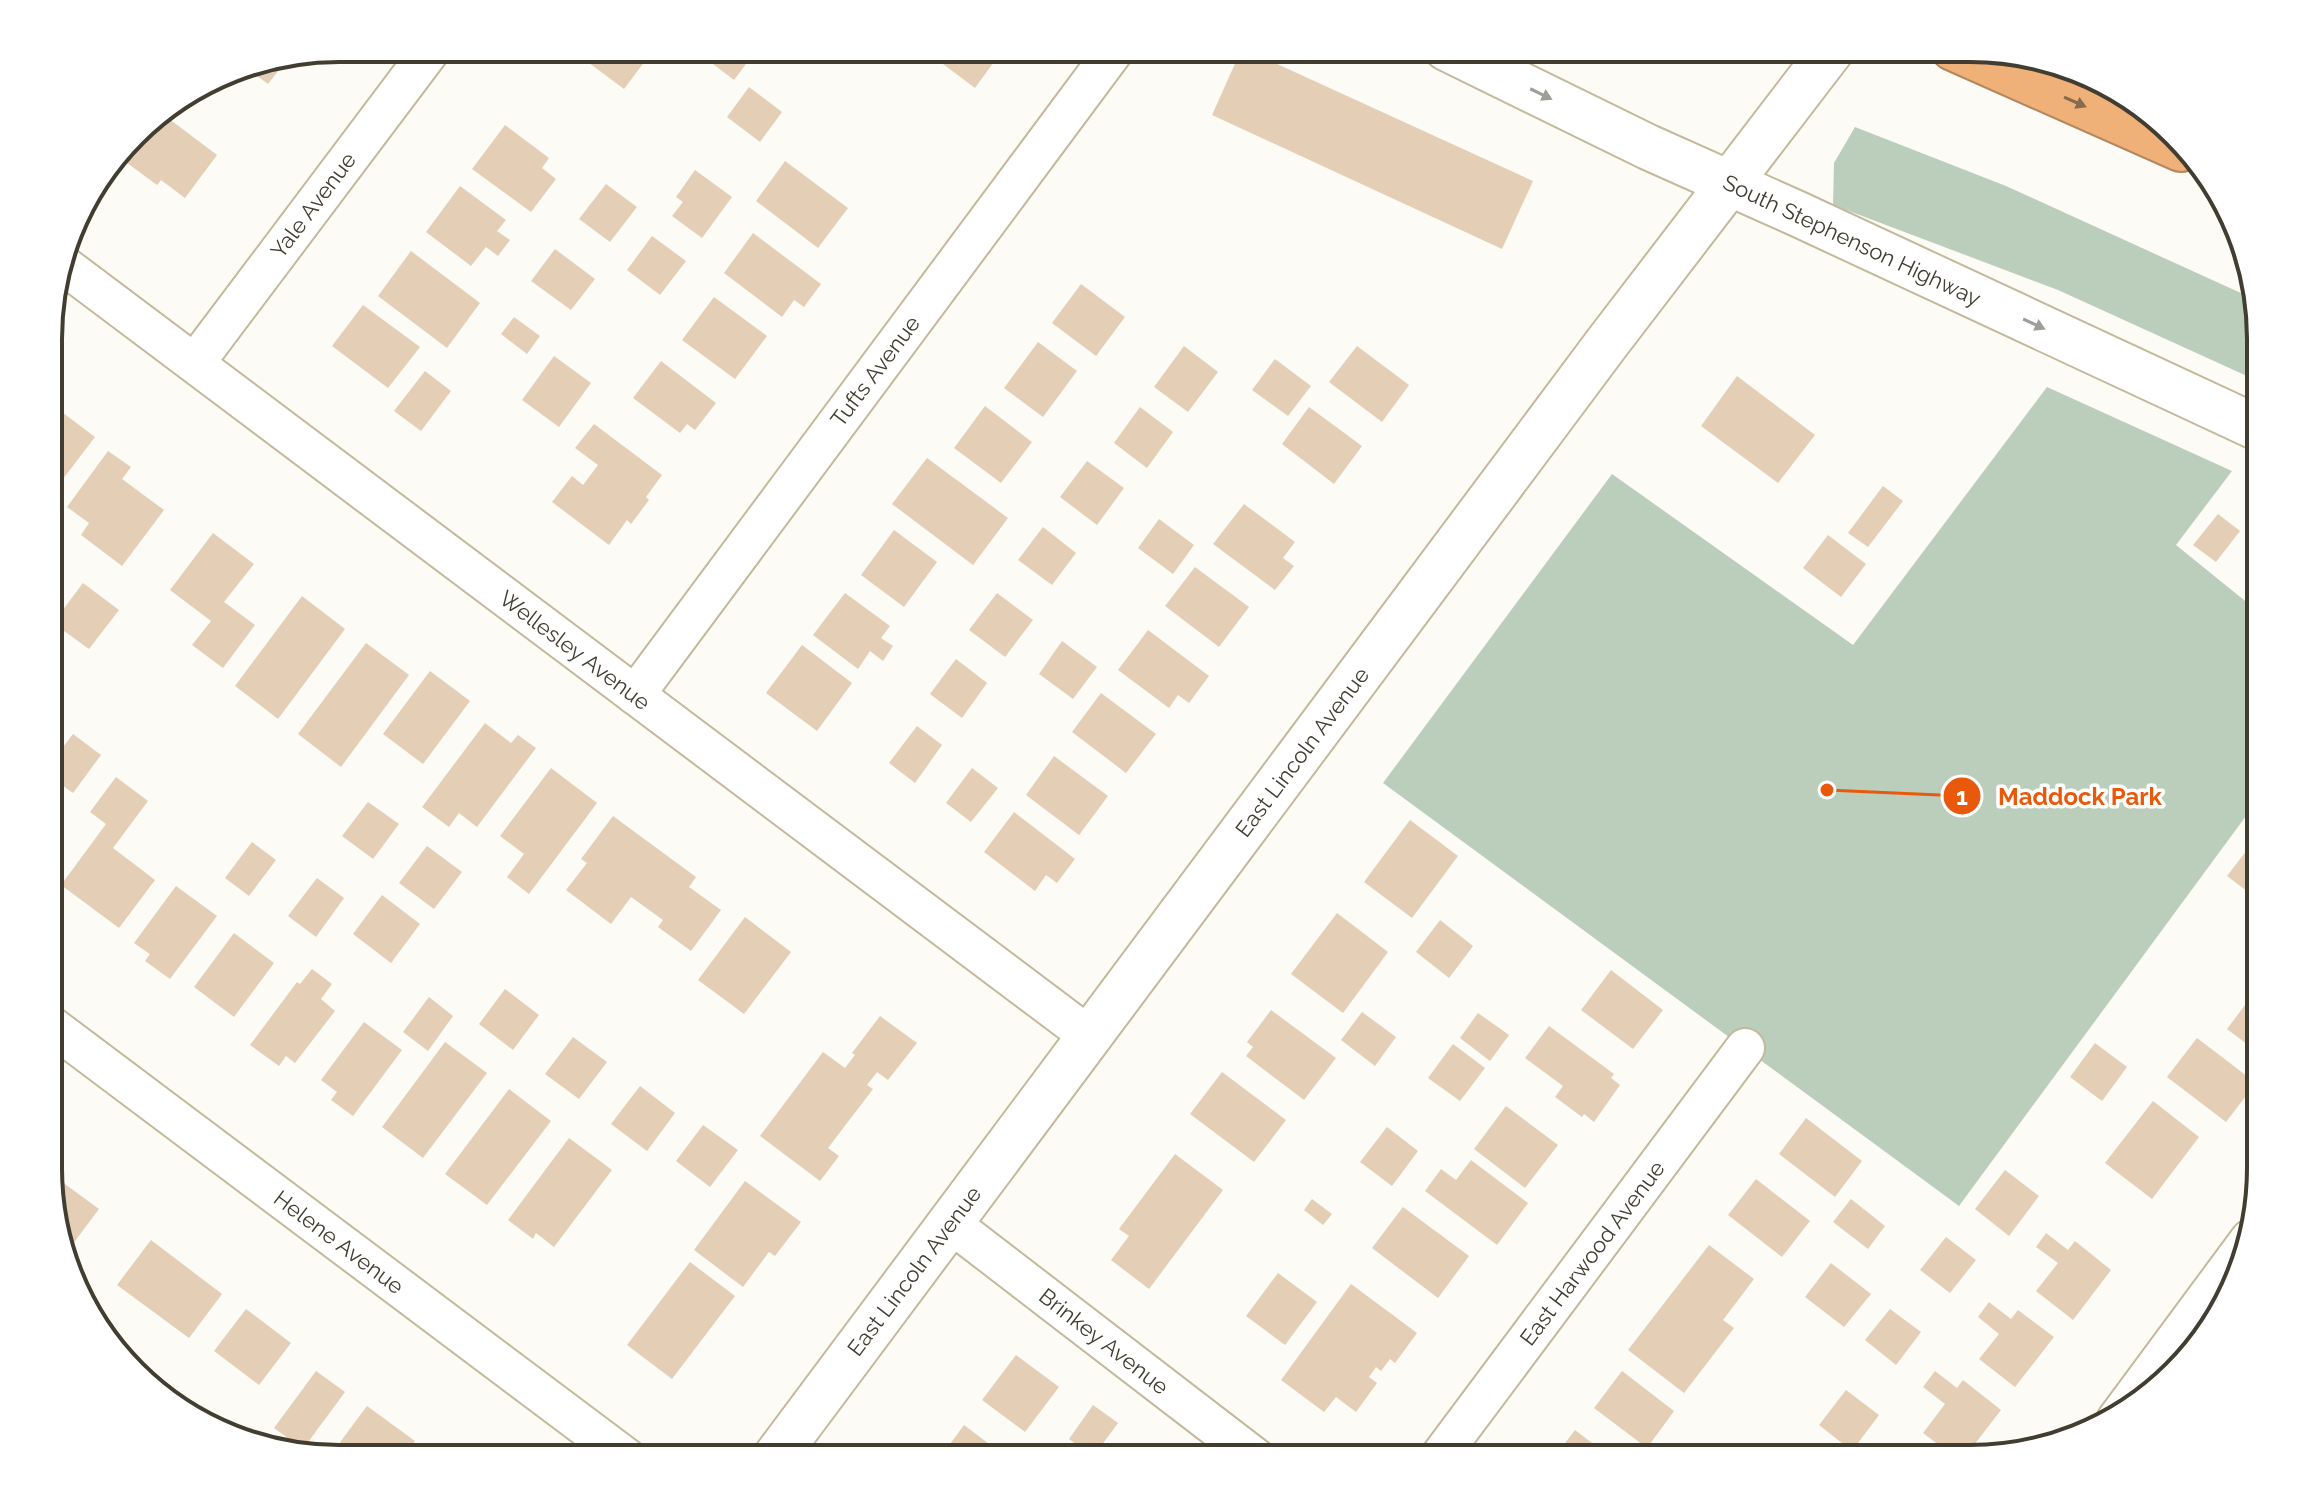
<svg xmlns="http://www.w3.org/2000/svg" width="2309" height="1507" font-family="Raleway,sans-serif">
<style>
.green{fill:#bbcebc}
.building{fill:#e4cfb6}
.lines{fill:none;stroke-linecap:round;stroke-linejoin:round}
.minor-casing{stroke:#c3b99c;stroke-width:42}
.tertiary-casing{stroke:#c3b99c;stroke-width:48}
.secondary-casing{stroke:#c3b99c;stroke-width:48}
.motorway-casing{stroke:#b38860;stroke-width:48}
.minor{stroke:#fff;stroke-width:38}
.tertiary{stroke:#fff;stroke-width:44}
.secondary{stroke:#fff;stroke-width:44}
.motorway{stroke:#f0b179;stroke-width:44}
.oneway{fill:#a09e98}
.oneway2{fill:#876b4e}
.labels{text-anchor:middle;stroke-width:7;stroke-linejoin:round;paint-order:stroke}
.street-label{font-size:22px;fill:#413d31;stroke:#fff}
.rim{fill:none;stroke:#413d31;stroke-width:4}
.leader{fill:none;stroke:#e8590c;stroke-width:3}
.callout-dot{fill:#e8590c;stroke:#fff;stroke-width:3}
.mark-label{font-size:24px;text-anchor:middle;font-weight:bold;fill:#fff}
.callout-label{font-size:24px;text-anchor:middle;font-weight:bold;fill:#e8590c;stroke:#fff;stroke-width:7;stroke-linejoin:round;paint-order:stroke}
</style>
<rect width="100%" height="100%" fill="#fdfbf5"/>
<!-- green -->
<g class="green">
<polygon points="1855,127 2006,186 2254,299 2260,320 2260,382 2058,290 1833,205 1834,163"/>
<polygon points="2047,387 2232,471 2176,545 2260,613 2260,797 1959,1206 1383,783 1612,474 1853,645"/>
</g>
<!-- building -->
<g class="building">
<polygon points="569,48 636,48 648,57 624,89"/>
<polygon points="705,48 758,48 734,80 700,54"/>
<polygon points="949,48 996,48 1001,52 975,88 939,61"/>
<polygon points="1242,48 1533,181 1502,249 1212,115"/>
<polygon points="288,58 268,84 245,67"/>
<polygon points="749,87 782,112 760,142 727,117"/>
<polygon points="160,112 217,155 185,198 161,180 157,185 119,157 147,120"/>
<polygon points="505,125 549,158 542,168 556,179 531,212 472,169"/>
<polygon points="785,161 848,208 818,248 756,201"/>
<polygon points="695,170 732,197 702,238 672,216 683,202 676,197"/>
<polygon points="606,184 637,207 610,242 579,219"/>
<polygon points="460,186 506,220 497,231 510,240 498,256 486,247 471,266 426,232"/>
<polygon points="753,233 821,284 804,307 794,300 782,317 724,273"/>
<polygon points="652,236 686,261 660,295 627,270"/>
<polygon points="555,249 595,279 571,310 531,281"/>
<polygon points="411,251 480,303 447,348 378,296"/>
<polygon points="1081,284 1125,317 1096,356 1052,323"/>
<polygon points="714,297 767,336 735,379 682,340"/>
<polygon points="363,305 420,347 388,388 332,346"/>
<polygon points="514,317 540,336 527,354 501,334"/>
<polygon points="1038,342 1077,371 1043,417 1004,388"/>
<polygon points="1184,346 1218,372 1188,412 1154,387"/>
<polygon points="1357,346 1409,385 1382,422 1329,382"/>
<polygon points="554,356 591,383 559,427 522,400"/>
<polygon points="1275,359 1311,386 1288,416 1252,390"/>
<polygon points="661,361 716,403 695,430 687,424 680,433 633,398"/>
<polygon points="425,371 451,391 421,431 394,411"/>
<polygon points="1737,376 1815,435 1778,483 1701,426"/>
<polygon points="50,403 95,437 50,496"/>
<polygon points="985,406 1032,442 1001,483 954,448"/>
<polygon points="1140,407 1173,432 1147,468 1114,443"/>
<polygon points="1309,407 1362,446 1334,484 1282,444"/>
<polygon points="594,424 662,475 646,497 649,500 631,524 627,520 609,545 552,502 572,476 583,485 598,465 575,448"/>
<polygon points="108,451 131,467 122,479 164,510 122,566 81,535 89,523 67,507"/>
<polygon points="927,458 1008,518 973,565 892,504"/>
<polygon points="1087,461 1124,488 1097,525 1060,497"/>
<polygon points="1883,486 1903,501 1868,547 1848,533"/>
<polygon points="1244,504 1295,542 1283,558 1294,566 1275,590 1213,544"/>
<polygon points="2218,514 2240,531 2216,562 2193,545"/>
<polygon points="1159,519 1194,545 1173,574 1138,548"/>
<polygon points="1043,527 1076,553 1052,585 1018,560"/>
<polygon points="894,530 937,562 904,607 861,575"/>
<polygon points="213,533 254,564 224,602 255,625 223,668 192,645 211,621 170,590"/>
<polygon points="1828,535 1866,564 1841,597 1803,568"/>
<polygon points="1195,567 1249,607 1219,647 1165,606"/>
<polygon points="83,583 119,610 89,649 53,623"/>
<polygon points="845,593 890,626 881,638 893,646 883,661 870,651 858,669 813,635"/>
<polygon points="997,593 1033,620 1005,657 969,630"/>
<polygon points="302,596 345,629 278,719 235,686"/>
<polygon points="1148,630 1209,676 1189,703 1178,695 1169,708 1118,670"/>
<polygon points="1062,641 1097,667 1073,699 1039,674"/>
<polygon points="366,643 409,675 341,767 298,734"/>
<polygon points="802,645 852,683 817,731 766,693"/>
<polygon points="956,659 987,683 962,718 930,694"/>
<polygon points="430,671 470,701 423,764 383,734"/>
<polygon points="1101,693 1156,734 1126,773 1072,732"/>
<polygon points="485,723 511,743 518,735 536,748 477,827 459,813 449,827 422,807"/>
<polygon points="917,726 942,745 915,783 889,763"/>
<polygon points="73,734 101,755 73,793 55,780 50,786 50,764"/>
<polygon points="1054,756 1108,796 1079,835 1026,795"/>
<polygon points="551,768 597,803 529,894 507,877 524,854 500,836"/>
<polygon points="972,768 998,788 971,822 946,803"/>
<polygon points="116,777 148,801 113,848 155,880 119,928 61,885 106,824 90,812"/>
<polygon points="368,802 399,824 373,859 342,836"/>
<polygon points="1014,812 1075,859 1057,883 1046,875 1035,891 984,852"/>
<polygon points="613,816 696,877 689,887 721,910 691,951 658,927 663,920 631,897 611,924 566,890 587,863 581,859"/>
<polygon points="1410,820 1458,856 1412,918 1364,882"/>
<polygon points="2254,841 2260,846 2260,901 2227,876"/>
<polygon points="252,842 276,860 249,896 225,878"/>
<polygon points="427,846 462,872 434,909 399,883"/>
<polygon points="317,878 344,898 316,937 288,916"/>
<polygon points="176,886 217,916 170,979 145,961 150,954 134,943"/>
<polygon points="382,895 420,924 391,963 353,934"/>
<polygon points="1337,913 1388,952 1343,1013 1291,974"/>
<polygon points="745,917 791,952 744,1014 698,980"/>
<polygon points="1440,920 1473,946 1449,978 1416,952"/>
<polygon points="234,933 274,963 234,1017 194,987"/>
<polygon points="312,969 332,984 321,999 335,1011 295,1063 286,1056 279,1066 250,1045 297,982 300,984"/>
<polygon points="1611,970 1663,1010 1633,1049 1581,1010"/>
<polygon points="2260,985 2260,1054 2227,1029"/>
<polygon points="505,989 539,1015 513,1050 479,1024"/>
<polygon points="429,997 453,1016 428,1051 403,1032"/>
<polygon points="1271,1010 1336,1058 1304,1100 1246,1056 1253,1047 1247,1042"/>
<polygon points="1362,1012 1396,1037 1375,1066 1341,1040"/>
<polygon points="1478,1013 1509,1035 1490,1061 1460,1038"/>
<polygon points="880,1016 917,1043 888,1080 877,1072 867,1085 873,1089 828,1148 839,1156 820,1181 760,1136 823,1052 845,1068 855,1055 852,1053"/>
<polygon points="364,1022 402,1050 353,1116 331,1100 337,1092 321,1080"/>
<polygon points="1549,1026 1614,1074 1611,1078 1620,1085 1594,1122 1584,1114 1582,1117 1555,1097 1563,1086 1525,1058"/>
<polygon points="573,1037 607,1062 579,1099 545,1074"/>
<polygon points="2197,1038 2256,1083 2226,1122 2167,1077"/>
<polygon points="445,1042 487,1073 423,1158 382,1127"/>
<polygon points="2095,1043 2127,1067 2102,1101 2070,1077"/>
<polygon points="1453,1044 1485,1068 1460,1101 1428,1078"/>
<polygon points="1222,1072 1286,1120 1254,1162 1190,1114"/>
<polygon points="640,1086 675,1113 647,1151 611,1124"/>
<polygon points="509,1089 551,1121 487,1205 445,1174"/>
<polygon points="2153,1101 2199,1137 2152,1199 2105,1163"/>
<polygon points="1506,1106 1558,1145 1525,1188 1474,1149"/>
<polygon points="1806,1118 1862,1161 1835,1197 1779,1154"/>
<polygon points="703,1125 738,1150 710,1187 676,1161"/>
<polygon points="1387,1127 1418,1151 1392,1186 1360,1162"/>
<polygon points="569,1138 612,1170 554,1247 536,1233 533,1239 508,1220"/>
<polygon points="1175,1154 1223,1190 1149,1289 1111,1260 1129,1236 1119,1229"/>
<polygon points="1471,1160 1528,1203 1497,1245 1425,1191 1441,1169 1456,1180"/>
<polygon points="2005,1170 2039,1196 2009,1236 1975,1209"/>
<polygon points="50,1173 99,1209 66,1253 50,1206"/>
<polygon points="1756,1179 1810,1221 1782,1257 1728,1215"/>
<polygon points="745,1181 801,1222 775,1256 769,1252 743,1287 694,1250"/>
<polygon points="1312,1199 1332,1214 1323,1225 1304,1210"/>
<polygon points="1851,1199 1885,1226 1868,1249 1833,1222"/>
<polygon points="1403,1207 1469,1256 1438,1298 1372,1248"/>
<polygon points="2046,1233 2068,1250 2075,1241 2111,1270 2073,1320 2036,1291 2058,1263 2036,1247"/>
<polygon points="1946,1237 1976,1260 1950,1293 1920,1270"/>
<polygon points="151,1240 222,1294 189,1338 117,1285"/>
<polygon points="1709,1245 1754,1279 1723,1320 1734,1328 1684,1393 1628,1350"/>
<polygon points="690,1262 735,1296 672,1379 627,1345"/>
<polygon points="1831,1263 1871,1294 1844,1327 1805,1297"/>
<polygon points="1278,1273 1317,1302 1285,1345 1246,1316"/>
<polygon points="1351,1284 1417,1333 1395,1363 1390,1359 1381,1371 1376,1367 1369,1377 1377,1383 1356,1412 1336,1397 1324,1412 1281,1380"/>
<polygon points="1989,1302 2011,1319 2018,1310 2054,1337 2015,1387 1979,1359 1999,1334 1978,1317"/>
<polygon points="246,1309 291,1343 259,1385 214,1351"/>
<polygon points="1890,1309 1921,1332 1896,1365 1865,1340"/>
<polygon points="1016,1355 1059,1387 1025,1432 982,1400"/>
<polygon points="316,1371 345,1392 303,1449 274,1428"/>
<polygon points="1622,1371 1674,1411 1647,1448 1594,1408"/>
<polygon points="1935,1371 1957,1388 1963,1380 2001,1410 1964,1458 1956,1458 1923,1433 1945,1404 1923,1387"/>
<polygon points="1846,1390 1879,1415 1852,1451 1819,1425"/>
<polygon points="1093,1405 1118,1423 1093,1457 1069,1439"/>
<polygon points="367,1406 415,1441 402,1459 329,1457"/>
<polygon points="964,1425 1009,1459 939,1459"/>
<polygon points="1575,1430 1613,1459 1544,1459 1553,1447 1559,1451"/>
<polygon points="1880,1446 1897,1458 1870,1458"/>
</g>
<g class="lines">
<defs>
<g id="minor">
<polyline points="62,264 1089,1036"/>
<polyline points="195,363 432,48"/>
<polyline points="635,695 1116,48"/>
<polyline points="50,1025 628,1459"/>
<polyline points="950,1223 1257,1459"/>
<polyline points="2116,1420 2250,1239"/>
<polyline points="1438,1459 1745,1048"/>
</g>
<polyline id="tertiary" points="774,1459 1607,343 1833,48"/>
<polyline id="secondary" points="1446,48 1648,147 1798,214 2260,429"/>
<polyline id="motorway" points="1953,48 2181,149"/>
</defs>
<!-- minor casing -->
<use href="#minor" class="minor-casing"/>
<!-- tertiary casing -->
<use href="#tertiary" class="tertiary-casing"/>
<!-- secondary casing -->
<use href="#secondary" class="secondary-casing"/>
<!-- motorway casing -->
<use href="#motorway" class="motorway-casing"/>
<!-- minor -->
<use href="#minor" class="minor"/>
<!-- tertiary -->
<use href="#tertiary" class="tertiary"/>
<!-- secondary -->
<use href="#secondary" class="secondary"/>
<!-- motorway -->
<use href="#motorway" class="motorway"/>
</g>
<!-- one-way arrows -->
<defs><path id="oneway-solid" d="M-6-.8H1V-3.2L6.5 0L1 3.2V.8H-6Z" transform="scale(2)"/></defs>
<g class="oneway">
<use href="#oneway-solid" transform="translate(1541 94) rotate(26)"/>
<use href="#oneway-solid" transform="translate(2034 324) rotate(25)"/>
</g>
<use class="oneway2" href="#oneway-solid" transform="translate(2075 102) rotate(24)"/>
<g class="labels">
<!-- street labels -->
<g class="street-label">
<text transform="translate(313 205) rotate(-53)" y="8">Yale Avenue</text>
<text transform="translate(1852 240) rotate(25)" y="8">South Stephenson Highway</text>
<text transform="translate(875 371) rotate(-53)" y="8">Tufts Avenue</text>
<text transform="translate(575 650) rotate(37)" y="8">Wellesley Avenue</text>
<text transform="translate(1302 752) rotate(-53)" y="8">East Lincoln Avenue</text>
<text transform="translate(339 1242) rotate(37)" y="8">Helene Avenue</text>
<text transform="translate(1592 1253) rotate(-53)" y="8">East Harwood Avenue</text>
<text transform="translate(914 1271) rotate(-53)" y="8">East Lincoln Avenue</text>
<text transform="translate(1104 1341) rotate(38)" y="8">Brinkey Avenue</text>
</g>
</g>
<!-- crop -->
<path d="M0 0H2309V1507H0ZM339 62H1970A277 277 0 0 1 2247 339V1168A277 277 0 0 1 1970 1445H339A277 277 0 0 1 62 1168V339A277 277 0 0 1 339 62Z" fill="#fff" fill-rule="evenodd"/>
<path class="rim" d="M339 62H1970A277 277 0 0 1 2247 339V1168A277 277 0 0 1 1970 1445H339A277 277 0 0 1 62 1168V339A277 277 0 0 1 339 62Z"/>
<!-- callouts -->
<path class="leader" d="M1827 790L1962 796"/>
<g class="callout-dot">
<circle cx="1827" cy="790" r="8"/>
<circle cx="1962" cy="796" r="20"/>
</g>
<g class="mark-label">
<text x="1962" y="805">1</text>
</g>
<g class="callout-label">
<text x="2080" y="805">Maddock Park</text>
</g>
</svg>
